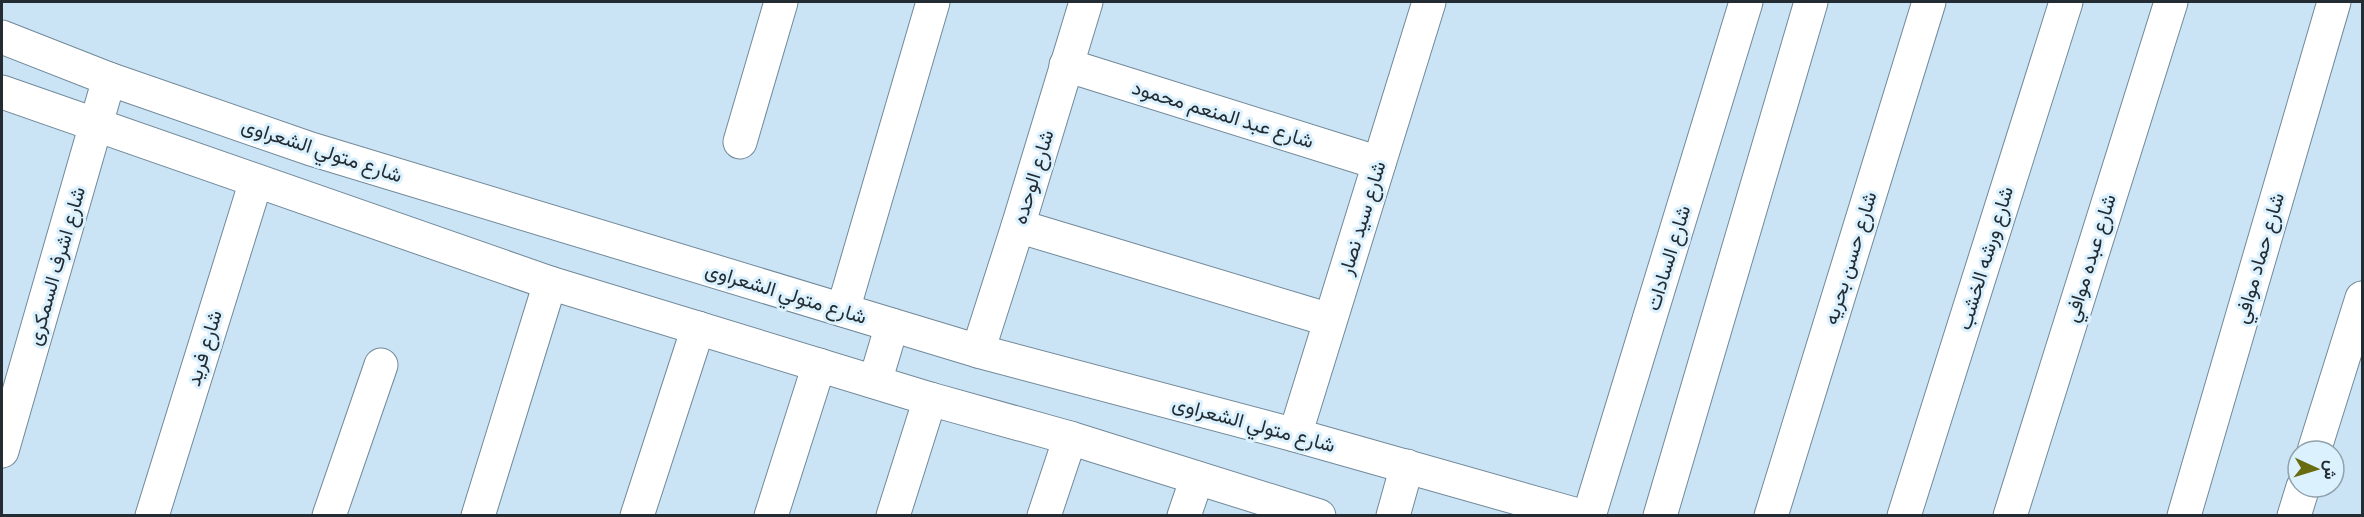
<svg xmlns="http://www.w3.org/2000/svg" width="2364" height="517" font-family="'Exo 2',Vazirmatn,sans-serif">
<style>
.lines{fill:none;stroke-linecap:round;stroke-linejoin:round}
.minor-casing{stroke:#718999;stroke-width:35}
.minor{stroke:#fff;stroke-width:33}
.labels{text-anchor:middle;stroke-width:6;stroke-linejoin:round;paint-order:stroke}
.street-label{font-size:20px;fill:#222c32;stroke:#dcf1fe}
</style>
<rect width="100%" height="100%" fill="#cae4f5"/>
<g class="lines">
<defs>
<g id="minor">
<polyline points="2,37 109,79 311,149 892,325 978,351 1295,435 1581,516"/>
<polyline points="1066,65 1379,163"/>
<polyline points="2,92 550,283 930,399 1070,438 1319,516"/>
<polyline points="740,142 781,2"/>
<polyline points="1018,226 1330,320"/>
<polyline points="843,310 933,2"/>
<polyline points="978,351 1018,226 1086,2"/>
<polyline points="875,382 892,325"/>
<polyline points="1295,435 1429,2"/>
<polyline points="2,451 109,79"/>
<polyline points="2314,451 2362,298"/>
<polyline points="152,516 256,181"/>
<polyline points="329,516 381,365"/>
<polyline points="478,516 550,283"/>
<polyline points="637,516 698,328"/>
<polyline points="771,516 819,365"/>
<polyline points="893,516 930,399"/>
<polyline points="1044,516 1070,438"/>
<polyline points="1184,516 1197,478"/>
<polyline points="1393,516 1407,466"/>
<polyline points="1589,516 1746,2"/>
<polyline points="1660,516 1811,2"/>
<polyline points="1771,516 1929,2"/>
<polyline points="1904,516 2066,2"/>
<polyline points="2010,516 2171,2"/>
<polyline points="2184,516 2334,2"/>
<polyline points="2294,516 2303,487"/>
</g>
</defs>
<!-- minor casing -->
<use href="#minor" class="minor-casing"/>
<!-- minor -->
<use href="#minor" class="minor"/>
</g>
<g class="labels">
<!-- street labels -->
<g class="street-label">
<text transform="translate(1223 114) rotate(17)" y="7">شارع عبد المنعم محمود</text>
<text transform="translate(322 150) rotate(18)" y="7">شارع متولي الشعراوى</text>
<text transform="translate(1033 177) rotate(-73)" y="7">شارع الوحده</text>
<text transform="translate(1362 218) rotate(-73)" y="7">شارع سيد نصار</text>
<text transform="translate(1668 258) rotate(-73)" y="7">شارع السادات</text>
<text transform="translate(1850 258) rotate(-73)" y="7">شارع حسن بحريه</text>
<text transform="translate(1985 258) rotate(-73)" y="7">شارع ورشه الخشب</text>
<text transform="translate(2090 258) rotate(-73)" y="7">شارع عبده موافي</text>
<text transform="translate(2259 258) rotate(-74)" y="7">شارع حماد موافي</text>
<text transform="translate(56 266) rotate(-74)" y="7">شارع اشرف السمكرى</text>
<text transform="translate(786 293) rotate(17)" y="7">شارع متولي الشعراوى</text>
<text transform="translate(204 348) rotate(-73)" y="7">شارع فريد</text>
<text transform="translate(1254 424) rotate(15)" y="7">شارع متولي الشعراوى</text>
</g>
</g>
<!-- border -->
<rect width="2364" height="517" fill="none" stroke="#222c32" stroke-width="6"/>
<!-- north arrow -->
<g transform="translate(2316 469) rotate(94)"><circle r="28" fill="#dcf1fe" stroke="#92a2ac" stroke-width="1.5"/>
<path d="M0-4.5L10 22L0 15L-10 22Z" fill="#686c0e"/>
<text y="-9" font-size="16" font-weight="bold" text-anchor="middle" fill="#222c32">ش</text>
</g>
</svg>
